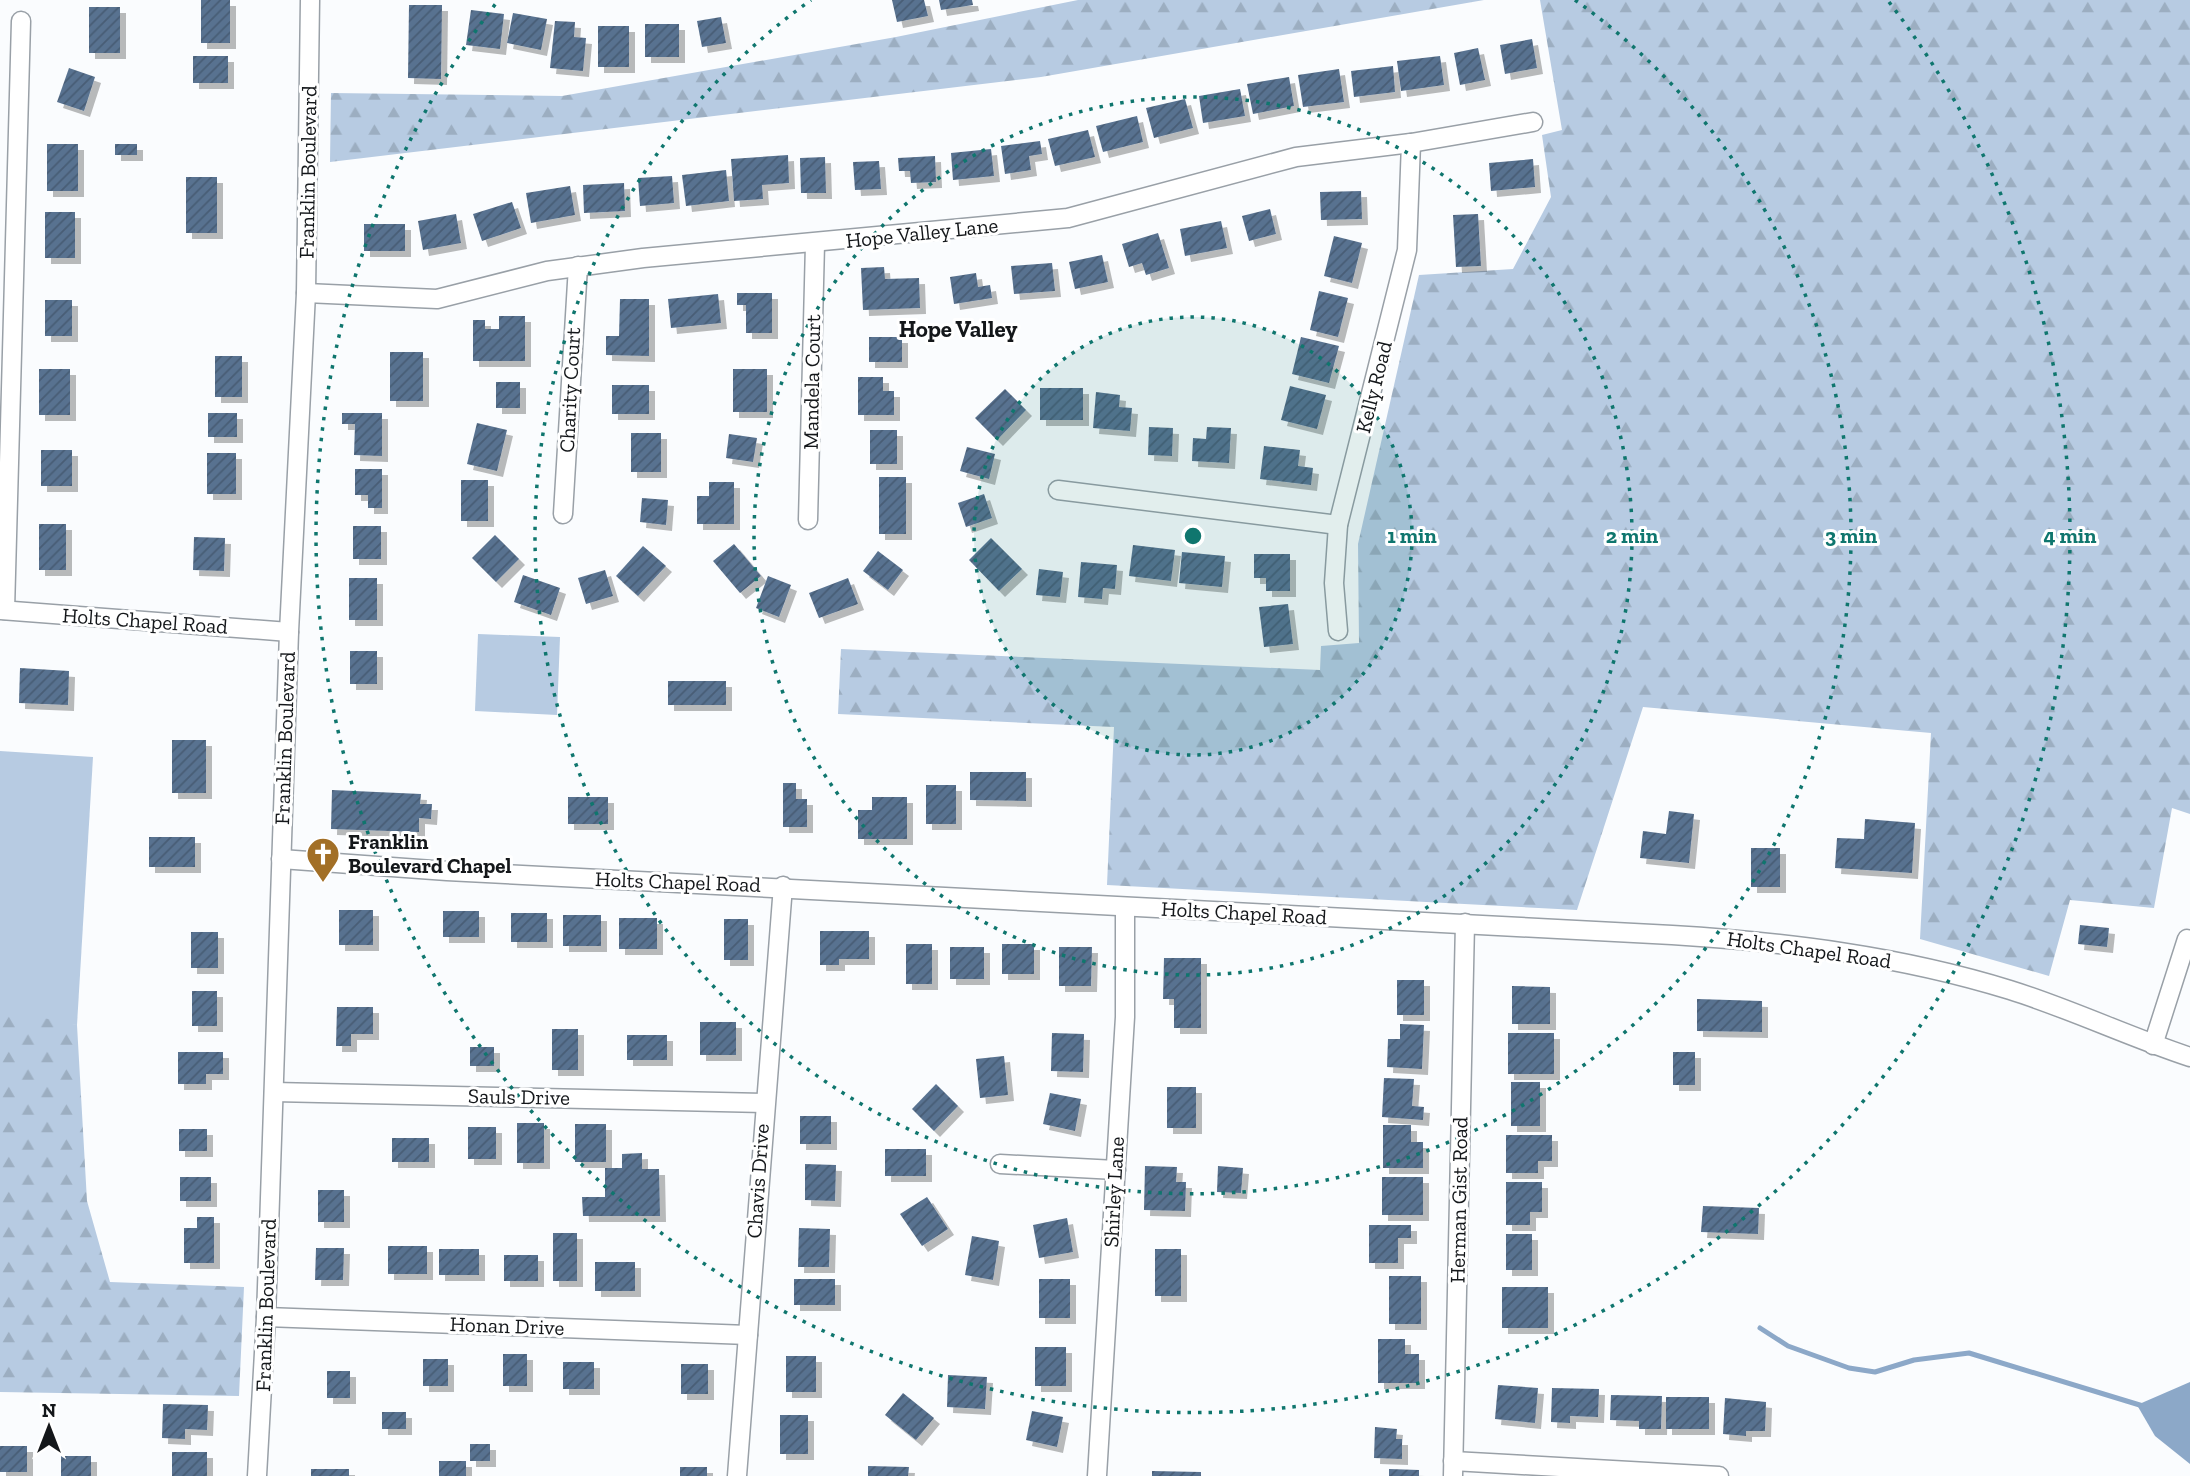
<svg xmlns="http://www.w3.org/2000/svg" width="2190" height="1476" font-family="'Zilla Slab',serif">
<style>
.green{fill:#b7cbe2}
.forest{fill:url(#forest-firs)}
.water{fill:#8ca8c8}
.lines{fill:none;stroke-linecap:round;stroke-linejoin:round}
.stream{stroke:#8ca8c8;stroke-width:5}
.building{fill:url(#building-hatch);filter:url(#shadow)}
.minor-casing{stroke:#99a0a7;stroke-width:21}
.minor{stroke:#fff;stroke-width:18}
.ring{fill:none;stroke:#0f766e;stroke-width:3.5;stroke-dasharray:3.5 7}
.labels{text-anchor:middle;stroke-width:6;stroke-linejoin:round;paint-order:stroke}
.street-label{font-size:21px;fill:#14171a;stroke:#fff}
.poi-label{font-size:21px;font-weight:bold;fill:#14171a;stroke:#fff;text-anchor:start}
.neighbourhood-label{font-size:23px;font-weight:bold;fill:#14171a;stroke:#fff}
.centre{fill:#0f766e;stroke:#fff;stroke-width:3.5}
.ring-label{font-size:21px;text-anchor:middle;font-weight:bold;fill:#0f766e;stroke:#fff;stroke-width:6;stroke-linejoin:round;paint-order:stroke}
</style>
<defs>
<pattern id="forest-firs" width="22" height="20" patternUnits="userSpaceOnUse" patternTransform="scale(1.75)"><rect width="22" height="20" fill="#b7cbe2"/><path d="M5 1l3.5 6h-7zM16 11l3.5 6h-7z" fill="#9caec1"/></pattern>
<pattern id="building-hatch" width="6" height="6" patternUnits="userSpaceOnUse" patternTransform="scale(1.75)"><rect width="6" height="6" fill="#587290"/><path d="M-1 1l2-2M0 6l6-6M5 7l2-2" fill="none" stroke="#485d75"/></pattern>
<filter id="shadow"><feDropShadow dx="6" dy="6" stdDeviation="0" flood-color="#0004"/></filter>
</defs>
<rect width="100%" height="100%" fill="#fafcfe"/>
<!-- green -->
<g class="green">
<polygon points="478,634 560,637 557,715 475,711"/>
<polygon points="0,751 93,757 77,1025 0,1020"/>
</g>
<!-- forest -->
<g class="forest">
<polygon points="1078,0 1484,0 1041,77 330,162 331,93 562,96 896,37"/>
<polygon points="1540,0 2190,0 2190,814 2172,808 2154,908 2070,900 2049,976 1920,939 1931,733 1643,707 1577,910 1107,885 1114,727 838,714 841,649 1320,670 1321,646 1359,643 1358,544 1419,275 1513,269 1551,197 1542,135 1562,130"/>
<polygon points="0,1009 77,1025 87,1201 110,1282 244,1287 239,1396 0,1392"/>
</g>
<!-- water -->
<polygon class="water" points="2190,1382 2190,1464 2155,1436 2137,1405"/>
<g class="lines">
<!-- stream -->
<polyline class="stream" points="1760,1328 1788,1346 1849,1368 1875,1372 1914,1360 1969,1353 2143,1406"/>
</g>
<!-- building -->
<g class="building">
<rect x="201" y="0" width="29" height="43"/>
<polygon points="892,0 924,0 928,16 897,22"/>
<polygon points="939,0 972,0 973,5 941,10"/>
<polygon points="409,5 442,5 441,79 408,78"/>
<rect x="89" y="7" width="31" height="46"/>
<polygon points="471,10 504,14 500,49 466,45"/>
<polygon points="513,13 547,19 541,50 507,43"/>
<polygon points="721,17 726,43 702,47 697,21"/>
<polygon points="555,21 575,22 574,37 586,38 583,71 550,68"/>
<rect x="645" y="24" width="34" height="33"/>
<rect x="598" y="26" width="31" height="41"/>
<polygon points="1532,39 1537,68 1505,74 1500,45"/>
<polygon points="1478,48 1485,80 1460,85 1454,53"/>
<rect x="193" y="56" width="35" height="27"/>
<polygon points="1440,56 1444,85 1401,91 1397,61"/>
<polygon points="1393,66 1395,92 1354,97 1351,71"/>
<polygon points="69,68 95,77 84,111 57,102"/>
<polygon points="1339,69 1344,102 1303,107 1298,75"/>
<polygon points="1289,77 1294,106 1253,114 1247,84"/>
<polygon points="1240,89 1245,116 1203,123 1199,96"/>
<polygon points="1185,99 1193,128 1154,138 1146,108"/>
<polygon points="1137,116 1143,142 1103,152 1096,126"/>
<polygon points="1088,130 1095,157 1055,166 1048,139"/>
<polygon points="1040,141 1042,154 1029,156 1031,170 1005,174 1001,146"/>
<rect x="47" y="144" width="31" height="47"/>
<rect x="115" y="144" width="22" height="11"/>
<polygon points="991,149 994,176 953,180 951,153"/>
<polygon points="788,155 789,183 762,185 763,199 734,201 731,159"/>
<polygon points="935,156 936,182 911,183 910,171 899,171 898,158"/>
<polygon points="825,157 826,193 801,193 800,158"/>
<polygon points="1533,159 1535,187 1491,191 1489,163"/>
<polygon points="879,161 881,189 855,190 853,162"/>
<polygon points="726,170 729,201 686,206 682,175"/>
<polygon points="672,176 674,203 640,206 638,178"/>
<rect x="186" y="177" width="31" height="56"/>
<polygon points="624,183 625,211 584,213 583,185"/>
<polygon points="570,186 575,215 531,223 526,193"/>
<polygon points="1361,191 1362,219 1321,220 1320,192"/>
<polygon points="512,202 521,228 482,241 473,214"/>
<polygon points="1270,209 1276,234 1249,241 1242,216"/>
<rect x="45" y="212" width="30" height="46"/>
<polygon points="456,214 461,243 423,250 418,221"/>
<polygon points="1478,214 1481,266 1456,267 1453,215"/>
<polygon points="1221,221 1227,248 1185,256 1180,229"/>
<rect x="364" y="224" width="41" height="27"/>
<polygon points="1158,233 1169,268 1146,275 1142,263 1129,267 1122,244"/>
<polygon points="1334,236 1362,243 1352,283 1324,276"/>
<polygon points="1102,255 1108,282 1075,289 1069,262"/>
<polygon points="1052,263 1055,291 1014,294 1011,266"/>
<polygon points="884,267 885,279 919,278 920,308 863,310 861,268"/>
<polygon points="976,273 978,287 990,285 992,298 954,304 950,277"/>
<polygon points="1319,291 1348,298 1338,337 1310,330"/>
<polygon points="737,293 772,293 772,333 746,333 746,305 737,305"/>
<polygon points="718,294 721,323 671,328 668,299"/>
<polygon points="620,299 649,299 649,356 606,355 606,336 619,336"/>
<rect x="45" y="300" width="27" height="36"/>
<polygon points="499,316 525,316 525,361 473,361 473,320 485,320 485,329 499,329"/>
<rect x="869" y="337" width="33" height="25"/>
<polygon points="1301,337 1339,346 1329,383 1292,374"/>
<rect x="390" y="352" width="33" height="49"/>
<rect x="215" y="356" width="27" height="41"/>
<rect x="39" y="369" width="31" height="46"/>
<rect x="733" y="369" width="34" height="43"/>
<polygon points="858,377 883,377 883,391 894,391 894,415 858,415"/>
<rect x="496" y="382" width="24" height="26"/>
<rect x="612" y="385" width="37" height="29"/>
<polygon points="1290,386 1326,395 1317,429 1281,420"/>
<rect x="1040" y="388" width="43" height="32"/>
<polygon points="1005,389 1026,410 997,440 975,418"/>
<polygon points="1096,392 1120,395 1119,407 1132,408 1130,431 1093,428"/>
<rect x="208" y="413" width="29" height="24"/>
<polygon points="342,413 382,413 382,456 354,455 355,424 342,424"/>
<polygon points="477,423 507,430 497,471 467,464"/>
<polygon points="1149,427 1173,428 1172,456 1148,455"/>
<polygon points="1207,427 1231,428 1229,463 1192,461 1193,438 1206,439"/>
<rect x="870" y="430" width="27" height="34"/>
<rect x="631" y="433" width="30" height="39"/>
<polygon points="729,434 757,438 753,462 726,458"/>
<polygon points="1264,446 1300,450 1298,466 1313,468 1311,485 1260,479"/>
<polygon points="967,447 995,454 989,479 960,471"/>
<rect x="41" y="450" width="31" height="36"/>
<rect x="207" y="453" width="29" height="41"/>
<polygon points="355,469 382,469 382,508 368,508 368,495 355,495"/>
<rect x="879" y="477" width="27" height="57"/>
<rect x="461" y="480" width="27" height="41"/>
<polygon points="709,482 734,482 734,524 697,524 697,496 709,496"/>
<polygon points="984,494 992,518 966,527 958,503"/>
<polygon points="642,498 668,500 666,525 640,522"/>
<rect x="39" y="524" width="27" height="46"/>
<rect x="353" y="526" width="28" height="33"/>
<polygon points="495,535 519,559 496,582 472,558"/>
<polygon points="194,537 225,538 224,571 193,570"/>
<polygon points="991,538 1022,569 999,591 969,560"/>
<polygon points="734,544 761,576 740,593 713,561"/>
<polygon points="1133,545 1175,550 1171,581 1129,576"/>
<polygon points="643,546 666,566 638,596 616,576"/>
<polygon points="878,551 903,570 888,590 863,571"/>
<polygon points="1182,552 1225,556 1222,587 1179,583"/>
<polygon points="1254,554 1290,554 1290,591 1266,591 1266,578 1254,578"/>
<polygon points="1081,562 1117,565 1115,589 1103,588 1102,599 1078,597"/>
<polygon points="1039,569 1063,572 1060,597 1036,595"/>
<polygon points="605,570 613,596 586,604 578,578"/>
<polygon points="523,575 560,588 551,615 514,602"/>
<polygon points="768,576 791,585 779,617 756,608"/>
<rect x="349" y="578" width="28" height="42"/>
<polygon points="848,578 858,604 819,618 809,593"/>
<polygon points="1288,604 1293,644 1264,647 1259,607"/>
<rect x="350" y="651" width="27" height="33"/>
<polygon points="20,668 69,671 68,705 19,703"/>
<rect x="668" y="681" width="58" height="24"/>
<rect x="172" y="740" width="34" height="53"/>
<polygon points="970,772 1026,772 1026,801 970,800"/>
<polygon points="783,783 796,783 796,799 807,799 807,827 783,827"/>
<rect x="926" y="785" width="30" height="39"/>
<polygon points="332,790 421,794 420,804 432,804 431,819 419,818 419,832 331,829"/>
<rect x="568" y="797" width="40" height="27"/>
<polygon points="872,797 907,797 907,839 858,839 858,810 872,810"/>
<polygon points="1669,811 1694,814 1689,863 1640,858 1643,831 1666,834"/>
<polygon points="1865,819 1915,823 1912,873 1835,868 1837,838 1864,839"/>
<rect x="149" y="837" width="46" height="30"/>
<rect x="1751" y="848" width="29" height="39"/>
<rect x="339" y="910" width="34" height="35"/>
<rect x="443" y="911" width="36" height="26"/>
<rect x="511" y="913" width="36" height="29"/>
<rect x="563" y="915" width="38" height="31"/>
<rect x="619" y="918" width="38" height="31"/>
<rect x="724" y="919" width="24" height="41"/>
<polygon points="2080,925 2109,928 2107,947 2078,944"/>
<polygon points="820,931 869,931 869,959 839,959 839,965 820,965"/>
<rect x="191" y="932" width="27" height="36"/>
<rect x="906" y="944" width="26" height="40"/>
<rect x="1002" y="944" width="32" height="30"/>
<rect x="950" y="947" width="34" height="32"/>
<polygon points="1059,947 1092,947 1091,986 1059,986"/>
<polygon points="1164,958 1201,958 1201,1028 1174,1028 1174,999 1163,999"/>
<rect x="1397" y="980" width="27" height="35"/>
<polygon points="1512,986 1550,987 1550,1024 1512,1024"/>
<rect x="192" y="991" width="25" height="35"/>
<polygon points="1697,999 1762,1001 1762,1032 1697,1031"/>
<polygon points="337,1007 373,1007 373,1034 351,1034 351,1046 336,1046"/>
<rect x="700" y="1022" width="36" height="33"/>
<polygon points="1400,1024 1424,1025 1422,1069 1387,1067 1388,1039 1400,1039"/>
<rect x="552" y="1029" width="26" height="41"/>
<polygon points="1052,1033 1084,1034 1083,1072 1051,1071"/>
<rect x="1508" y="1033" width="46" height="41"/>
<rect x="627" y="1035" width="40" height="25"/>
<rect x="470" y="1047" width="24" height="19"/>
<polygon points="178,1052 223,1052 223,1074 206,1074 206,1084 178,1084"/>
<rect x="1673" y="1052" width="22" height="33"/>
<polygon points="1004,1056 1008,1095 980,1098 976,1059"/>
<polygon points="1384,1078 1414,1079 1412,1106 1424,1107 1423,1120 1382,1117"/>
<rect x="1511" y="1082" width="29" height="44"/>
<polygon points="936,1084 958,1106 934,1131 912,1109"/>
<rect x="1167" y="1087" width="29" height="41"/>
<polygon points="1050,1093 1081,1099 1075,1131 1043,1124"/>
<rect x="800" y="1116" width="31" height="28"/>
<rect x="517" y="1123" width="27" height="40"/>
<rect x="575" y="1124" width="31" height="38"/>
<polygon points="1383,1125 1411,1125 1411,1142 1423,1142 1423,1168 1383,1168"/>
<rect x="468" y="1127" width="28" height="32"/>
<rect x="179" y="1129" width="28" height="22"/>
<polygon points="1506,1135 1552,1135 1552,1161 1538,1161 1538,1173 1506,1173"/>
<rect x="392" y="1138" width="37" height="24"/>
<rect x="885" y="1149" width="41" height="27"/>
<polygon points="642,1153 642,1169 659,1169 660,1216 583,1216 582,1197 605,1197 605,1168 622,1168 622,1154"/>
<polygon points="805,1164 836,1165 835,1201 805,1200"/>
<polygon points="1145,1166 1177,1167 1176,1182 1186,1182 1185,1211 1144,1210"/>
<polygon points="1218,1166 1243,1168 1241,1193 1217,1192"/>
<rect x="180" y="1177" width="31" height="24"/>
<rect x="1382" y="1177" width="41" height="38"/>
<polygon points="1506,1182 1542,1182 1542,1212 1530,1212 1530,1225 1506,1225"/>
<rect x="318" y="1190" width="26" height="32"/>
<polygon points="927,1197 948,1229 922,1246 900,1214"/>
<polygon points="1703,1206 1759,1208 1758,1234 1701,1232"/>
<polygon points="197,1217 214,1217 214,1263 184,1263 184,1228 197,1228"/>
<polygon points="1067,1218 1073,1252 1039,1258 1033,1225"/>
<polygon points="1369,1225 1411,1225 1411,1238 1398,1238 1398,1263 1369,1263"/>
<polygon points="799,1228 830,1229 829,1267 798,1267"/>
<rect x="553" y="1233" width="24" height="48"/>
<rect x="1506" y="1234" width="26" height="36"/>
<polygon points="972,1236 999,1241 993,1280 965,1275"/>
<rect x="388" y="1246" width="39" height="28"/>
<polygon points="316,1248 344,1248 343,1280 315,1280"/>
<rect x="439" y="1249" width="40" height="26"/>
<rect x="1155" y="1249" width="26" height="47"/>
<rect x="504" y="1255" width="34" height="26"/>
<rect x="595" y="1262" width="40" height="29"/>
<rect x="1389" y="1276" width="32" height="48"/>
<rect x="794" y="1279" width="41" height="26"/>
<rect x="1039" y="1279" width="31" height="39"/>
<rect x="1502" y="1287" width="46" height="41"/>
<polygon points="1378,1339 1405,1339 1405,1354 1419,1354 1419,1383 1378,1383"/>
<rect x="1035" y="1347" width="31" height="39"/>
<rect x="503" y="1354" width="24" height="32"/>
<rect x="786" y="1356" width="30" height="36"/>
<rect x="423" y="1359" width="25" height="27"/>
<rect x="563" y="1362" width="31" height="27"/>
<rect x="681" y="1364" width="27" height="30"/>
<rect x="327" y="1371" width="23" height="27"/>
<polygon points="948,1375 987,1377 985,1409 947,1407"/>
<polygon points="1498,1385 1538,1388 1535,1423 1495,1419"/>
<polygon points="1552,1388 1599,1389 1598,1417 1570,1416 1570,1423 1551,1422"/>
<polygon points="903,1393 934,1418 916,1440 885,1415"/>
<polygon points="1611,1395 1662,1396 1661,1429 1639,1429 1639,1421 1610,1420"/>
<rect x="1666" y="1397" width="43" height="32"/>
<polygon points="1725,1398 1766,1402 1765,1431 1746,1431 1746,1436 1723,1434"/>
<polygon points="163,1404 208,1405 207,1430 185,1429 185,1439 162,1438"/>
<polygon points="1032,1411 1063,1417 1057,1447 1026,1440"/>
<rect x="382" y="1412" width="24" height="17"/>
<rect x="780" y="1415" width="28" height="39"/>
<polygon points="1375,1427 1397,1429 1396,1439 1402,1439 1402,1459 1374,1458"/>
<rect x="470" y="1444" width="20" height="17"/>
<rect x="0" y="1446" width="27" height="26"/>
<rect x="172" y="1452" width="35" height="24"/>
<rect x="61" y="1456" width="30" height="20"/>
<rect x="439" y="1461" width="27" height="15"/>
<polygon points="868,1466 909,1467 908,1476 868,1476"/>
<rect x="680" y="1467" width="27" height="9"/>
<rect x="311" y="1469" width="38" height="7"/>
<polygon points="1389,1469 1419,1470 1419,1476 1389,1476"/>
<polygon points="1152,1471 1201,1472 1201,1476 1152,1476"/>
</g>
<g class="lines">
<defs>
<g id="minor">
<polyline points="306,293 437,299 547,271 643,258 1068,218 1296,157 1411,143 1533,122"/>
<polyline points="1058,490 1338,525"/>
<polyline points="563,514 578,266"/>
<polyline points="808,520 815,244"/>
<polyline points="0,610 289,632"/>
<polyline points="5,610 21,21"/>
<polyline points="1338,631 1334,583 1338,525 1407,250 1411,143"/>
<path d="M281,859L447,871L1672,935C1787,942 1900,956 2010,990C2071,1009 2129,1037 2190,1057"/>
<polyline points="2153,1045 2187,939"/>
<polyline points="274,1092 764,1103"/>
<polyline points="1000,1164 1116,1170"/>
<polyline points="266,1317 748,1335"/>
<polyline points="1453,1461 1719,1476"/>
<polyline points="257,1476 266,1317 289,632 306,293 310,0"/>
<polyline points="737,1476 783,886"/>
<polyline points="1097,1476 1125,1017 1125,907"/>
<polyline points="1453,1476 1465,923"/>
</g>
</defs>
<!-- minor casing -->
<use href="#minor" class="minor-casing"/>
<!-- minor -->
<use href="#minor" class="minor"/>
</g>
<!-- distance rings -->
<circle cx="1193" cy="536" r="219" fill="#0f766e" fill-opacity=".12"/>
<g class="ring">
<circle cx="1193" cy="536" r="219"/>
<circle cx="1193" cy="536" r="439"/>
<path d="M1575 0A658 658 0 1 1 811 0"/>
<path d="M1889 2A877 877 0 1 1 497 2"/>
</g>
<!-- icons -->
<defs>
<symbol id="church-pin" viewBox="-11 -11 22 30"><path d="M0 17L-7.5 6A9.5 9.5 0 1 1 7.5 6Z" fill="#a26f26" stroke="#fff"/><path d="M-1.2-6h2.4v3.5h3.3v2.4h-3.3V6h-2.4V-.1h-3.3v-2.4h3.3Z" fill="#fff"/></symbol>
</defs>
<g fill-rule="evenodd">
<use href="#church-pin" x="304" y="835" width="38" height="52"/>
</g>
<g class="labels">
<!-- street labels -->
<g class="street-label">
<text transform="translate(308 172) rotate(-89)" y="7">Franklin Boulevard</text>
<text transform="translate(922 233) rotate(-6)" y="7">Hope Valley Lane</text>
<text transform="translate(812 382) rotate(-89)" y="7">Mandela Court</text>
<text transform="translate(1374 387) rotate(-76)" y="7">Kelly Road</text>
<text transform="translate(570 390) rotate(-87)" y="7">Charity Court</text>
<text transform="translate(145 621) rotate(4)" y="7">Holts Chapel Road</text>
<text transform="translate(285 738) rotate(-88)" y="7">Franklin Boulevard</text>
<text transform="translate(678 882) rotate(2)" y="7">Holts Chapel Road</text>
<text transform="translate(1244 913) rotate(3)" y="7">Holts Chapel Road</text>
<text transform="translate(1809 950) rotate(8)" y="7">Holts Chapel Road</text>
<text transform="translate(519 1097) rotate(1)" y="7">Sauls Drive</text>
<text transform="translate(758 1181) rotate(-86)" y="7">Chavis Drive</text>
<text transform="translate(1114 1192) rotate(-87)" y="7">Shirley Lane</text>
<text transform="translate(1459 1200) rotate(-89)" y="7">Herman Gist Road</text>
<text transform="translate(266 1305) rotate(-88)" y="7">Franklin Boulevard</text>
<text transform="translate(507 1326) rotate(2)" y="7">Honan Drive</text>
</g>
<!-- poi labels -->
<g class="poi-label">
<text x="348" y="849">Franklin<tspan x="348" dy="24">Boulevard Chapel</tspan></text>
</g>
<!-- neighbourhood labels -->
<g class="neighbourhood-label">
<text x="958" y="337">Hope Valley</text>
</g>
</g>
<circle cx="1193" cy="536" r="10" class="centre"/>
<g class="ring-label">
<text x="1412" y="543">1 min</text>
<text x="1632" y="543">2 min</text>
<text x="1851" y="543">3 min</text>
<text x="2070" y="543">4 min</text>
</g>
<!-- north arrow -->
<g transform="translate(49 1427)" stroke="#ffffff" stroke-width="5" paint-order="stroke">
<path d="M0-5L12 26L0 18L-12 26Z" fill="#14171a"/>
<text y="-10" font-size="19" font-weight="bold" text-anchor="middle" fill="#14171a">N</text>
</g>
</svg>
